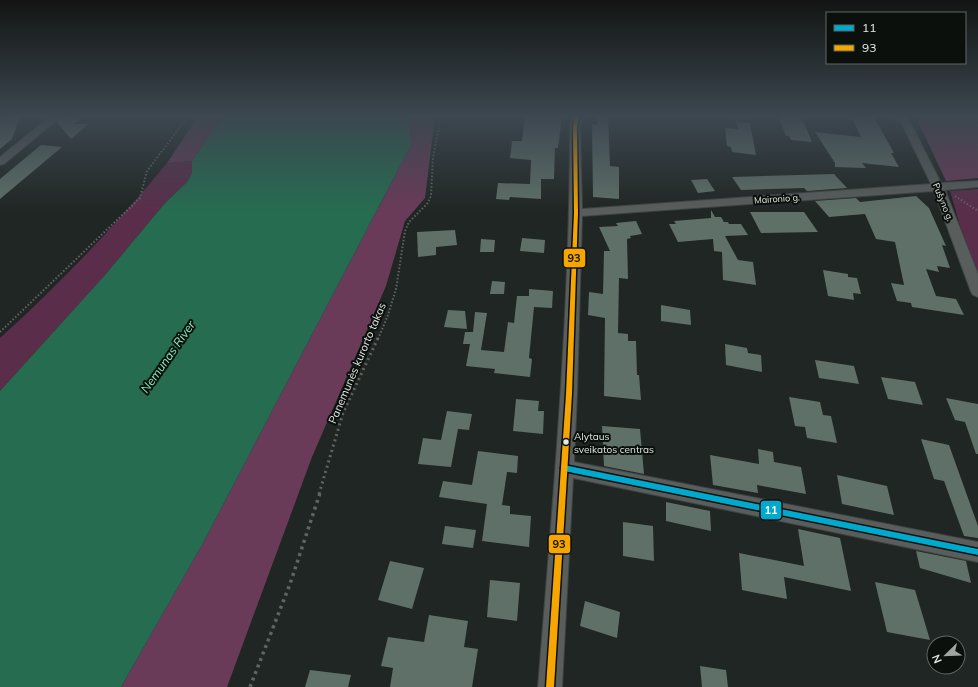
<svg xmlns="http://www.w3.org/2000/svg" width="978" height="687" font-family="Mulish,sans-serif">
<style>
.green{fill:#5a2e4b}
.forest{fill:#6a3b59}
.water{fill:#266c50}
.building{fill:#5f7068}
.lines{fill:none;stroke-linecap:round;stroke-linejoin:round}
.minor-casing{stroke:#3d4340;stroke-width:2}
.path-far2{stroke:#606462;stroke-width:2;stroke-dasharray:1.5 2;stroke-linecap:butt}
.path-far1{stroke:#606462;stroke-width:3;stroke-dasharray:2 3.5;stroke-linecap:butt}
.path{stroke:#606462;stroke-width:3.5;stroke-dasharray:3 4;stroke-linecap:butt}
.minor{fill:#595d5b;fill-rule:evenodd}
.bus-1-casing{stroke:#0b100d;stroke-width:3}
.bus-2-casing{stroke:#0b100d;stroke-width:3}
.bus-1{fill:#00a9ce;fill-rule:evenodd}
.bus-2{fill:#f7a600;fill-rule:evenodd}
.bus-dot{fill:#e3ebe7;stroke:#0b100d;stroke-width:1.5}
.labels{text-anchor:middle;stroke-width:4;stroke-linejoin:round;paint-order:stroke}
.far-street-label{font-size:9px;fill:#e3ebe7;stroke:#0b100d}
.bus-label{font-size:10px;fill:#e3ebe7;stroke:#0b100d;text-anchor:start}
.street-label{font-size:11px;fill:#e3ebe7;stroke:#0b100d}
.water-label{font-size:12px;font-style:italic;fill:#86efbf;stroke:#0b100d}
.line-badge{stroke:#0b100d;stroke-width:1.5}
.badge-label{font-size:11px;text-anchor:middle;font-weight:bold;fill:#fff}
.pale-badge-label{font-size:11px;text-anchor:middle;font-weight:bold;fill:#111}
</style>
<rect width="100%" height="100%" fill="#202623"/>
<!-- green -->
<g class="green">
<path d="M192,161V173L187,182L165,203L105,275L0,391V338C60,284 116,225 167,163Z"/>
<polygon points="978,189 978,288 950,191"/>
</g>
<!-- forest -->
<g class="forest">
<polygon points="199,115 224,115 192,161 167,163"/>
<polygon points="410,115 435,115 425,198 405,221 386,286 312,457 227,687 121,687 202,545 411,145"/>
<polygon points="915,115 978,115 978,178 946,181"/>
</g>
<!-- water -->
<polygon class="water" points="224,115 410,115 411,145 202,545 121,687 0,687 0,391 105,275 165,203 187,182 192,173 192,161"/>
<!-- building -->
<g class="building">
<polygon points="2,115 21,115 12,139 0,149 0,120"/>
<polygon points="525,115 562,116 558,148 555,148 554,179 541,179 541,199 510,197 509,200 496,199 498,183 530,184 531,160 510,158 512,141 522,141"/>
<polygon points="597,115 608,115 610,166 619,167 619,199 593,197 592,124 597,125"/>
<polygon points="783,115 801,116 812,142 791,140 789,136 786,136 779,118 785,118"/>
<polygon points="856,116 874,117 894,153 891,153 899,167 862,163 866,168 835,167 835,163 815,132 861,137 852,118 858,119"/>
<polygon points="63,117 81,118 74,124 88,124 71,139 57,122"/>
<polygon points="736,122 750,123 756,155 732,152 731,147 727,146 725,128 738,129"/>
<polygon points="41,145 62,147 0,199 0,179"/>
<polygon points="834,174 847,188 807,191 804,188 741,190 732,177"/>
<polygon points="707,179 715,191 698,193 691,180"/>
<polygon points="916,196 929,208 946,246 942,245 950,268 937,266 939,272 926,269 936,296 956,299 964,315 912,307 911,303 897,301 891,283 904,285 895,242 876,239 865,214 829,217 815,201 856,198 860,202"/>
<polygon points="711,210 715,217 721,217 724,222 728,222 729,224 741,224 748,235 725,236 738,260 753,262 756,285 723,280 722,252 714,251 713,239 678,242 669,224 676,224 674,221 711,218"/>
<polygon points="750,212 804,212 818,232 761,233"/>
<polygon points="636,221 642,234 630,236 631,238 627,239 628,279 619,278 618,333 628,334 628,341 636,341 637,375 639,375 641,400 604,396 605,318 588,315 589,292 603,294 604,251 610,251 599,227 618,226 616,223"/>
<polygon points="455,230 457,245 436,247 436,255 418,257 417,232"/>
<polygon points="522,238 545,240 544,253 520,251"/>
<polygon points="481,239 495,240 494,252 480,252"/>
<polygon points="823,270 848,274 848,277 857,278 861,294 853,293 854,300 828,296"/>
<polygon points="492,281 505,282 504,294 490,294"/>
<polygon points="529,289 553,291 552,308 534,307 529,358 532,359 530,377 494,373 495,369 466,366 470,344 463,344 465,332 473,332 475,312 487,313 481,350 504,352 508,322 514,323 517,296 529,296"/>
<polygon points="661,305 690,310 691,325 661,321"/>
<polygon points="448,310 465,311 467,329 444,327"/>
<polygon points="725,344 747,348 748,353 761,355 762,372 726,365"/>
<polygon points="815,360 854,366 859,384 819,378"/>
<polygon points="881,377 915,382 923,405 888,399"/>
<polygon points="789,397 820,402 823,415 831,416 837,443 807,438 805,427 795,426"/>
<polygon points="946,398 978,404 978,454 976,454 965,422 955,420"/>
<polygon points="516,399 539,401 538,411 544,411 543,434 513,431"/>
<polygon points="447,411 472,414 469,430 458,429 451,467 418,464 423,438 441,440"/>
<polygon points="602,426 640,429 644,474 604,466"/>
<polygon points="921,439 949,445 978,526 978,538 964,536 944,481 934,479"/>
<polygon points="758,449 773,452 774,462 801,467 806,494 757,485 758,493 713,485 710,455 759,464"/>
<polygon points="478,451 518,456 517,473 507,472 502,505 510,506 510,514 531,516 529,547 482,541 487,504 439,497 443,481 472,485"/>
<polygon points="837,475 887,486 894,515 842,504"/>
<polygon points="666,502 710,511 711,531 666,521"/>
<polygon points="623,522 653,526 654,561 623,556"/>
<polygon points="445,526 476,530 473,548 442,544"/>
<polygon points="798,529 840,538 851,591 784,577 787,599 742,590 739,553 804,566"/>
<polygon points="916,551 966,561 971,583 920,568"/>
<polygon points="390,561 424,568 412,609 378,600"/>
<polygon points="490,580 520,583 517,621 487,617"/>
<polygon points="875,582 915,590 930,640 887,632"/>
<polygon points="585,601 620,612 617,638 580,626"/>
<polygon points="429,615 468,621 464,647 478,649 472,687 390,687 393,668 381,666 388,637 424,642"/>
<polygon points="700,666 726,670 728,687 702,687"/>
<polygon points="310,670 351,675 348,687 305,687"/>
</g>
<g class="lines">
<defs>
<g id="minor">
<polygon points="52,115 63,115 4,164 0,165 0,157"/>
<path d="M572,115H582L580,127L582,209L931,184L901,122L887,117L885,115H903L908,118L941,183L978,181V187L945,190L978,274V297L973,295L971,292L934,191L582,216L577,394L574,462L978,542V562L573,478L562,687H538C553,501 570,314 570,127Z"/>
<path d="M721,115H759L757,117C749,119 727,121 721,115Z"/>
<polygon points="971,115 978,115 978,119"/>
</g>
</defs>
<!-- minor casing -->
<use href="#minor" class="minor-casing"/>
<!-- path-far2 -->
<g class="path-far2">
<polyline points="955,196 978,211"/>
<polyline points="0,332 140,198 147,171 189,115"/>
<polyline points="378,339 388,315 396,289 405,231 409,222 427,204 431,196 433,158 441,115"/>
</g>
<!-- path-far1 -->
<polyline class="path-far1" points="319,494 343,413 378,338"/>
<!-- path -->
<polyline class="path" points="250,687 290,584 320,493"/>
<!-- minor -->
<use href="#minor" class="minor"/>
<defs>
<polygon id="bus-1" points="564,465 978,549 978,555 564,471 562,470 561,468 562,466"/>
<polygon id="bus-2" points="575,115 579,115 577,127 578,213 572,394 554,687 546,687 566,394 574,213 573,127"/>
</defs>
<!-- bus-1 casing -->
<use href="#bus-1" class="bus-1-casing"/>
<!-- bus-2 casing -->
<use href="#bus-2" class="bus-2-casing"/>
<!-- bus-1 -->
<use href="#bus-1" class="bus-1"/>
<!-- bus-2 -->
<use href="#bus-2" class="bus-2"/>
</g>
<!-- sky -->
<linearGradient id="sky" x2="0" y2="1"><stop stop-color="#121513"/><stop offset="0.55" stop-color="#3c4750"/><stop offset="1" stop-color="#3c4750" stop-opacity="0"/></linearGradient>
<rect width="978" height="211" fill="url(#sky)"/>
<!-- markers -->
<circle class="bus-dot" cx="566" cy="442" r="3.5"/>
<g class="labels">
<!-- far-street labels -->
<g class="far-street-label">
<text transform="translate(777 199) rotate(-4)" y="3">Maironio g.</text>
<text transform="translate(943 202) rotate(68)" y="3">Pušyno g.</text>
</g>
<!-- bus labels -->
<g class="bus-label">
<text x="574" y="440">Alytaus<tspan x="574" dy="13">sveikatos centras</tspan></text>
</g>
<!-- street labels -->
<g class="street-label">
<text transform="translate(357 363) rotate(-67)" y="4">Panemunės kurorto takas</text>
</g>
<!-- water labels -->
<g class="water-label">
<text transform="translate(168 357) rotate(-55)" y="4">Nemunas River</text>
</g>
</g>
<g class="line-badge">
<rect x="563" y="248" width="23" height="20" rx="4" fill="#f7a600"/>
<rect x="760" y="500" width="22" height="20" rx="4" fill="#00a9ce"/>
<rect x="548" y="534" width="23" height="20" rx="4" fill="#f7a600"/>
</g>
<g class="badge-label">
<text x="771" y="514">11</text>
</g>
<g class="pale-badge-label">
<text x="574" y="262">93</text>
<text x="559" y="548">93</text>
</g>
<!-- legend -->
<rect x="826" y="12" width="140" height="52" fill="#0b100d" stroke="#616864"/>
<rect x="834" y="25" width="20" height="6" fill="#00a9ce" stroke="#616864"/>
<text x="862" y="32" font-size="12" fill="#e3ebe7">11</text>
<rect x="834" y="45" width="20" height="6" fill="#f7a600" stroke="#616864"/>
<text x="862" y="52" font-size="12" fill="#e3ebe7">93</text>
<!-- north arrow -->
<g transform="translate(946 655) rotate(247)"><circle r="19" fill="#0b100d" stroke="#616864"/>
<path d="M0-3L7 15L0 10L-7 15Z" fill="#9fa6a2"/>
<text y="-6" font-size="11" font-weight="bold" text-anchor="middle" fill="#e3ebe7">N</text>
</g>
</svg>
